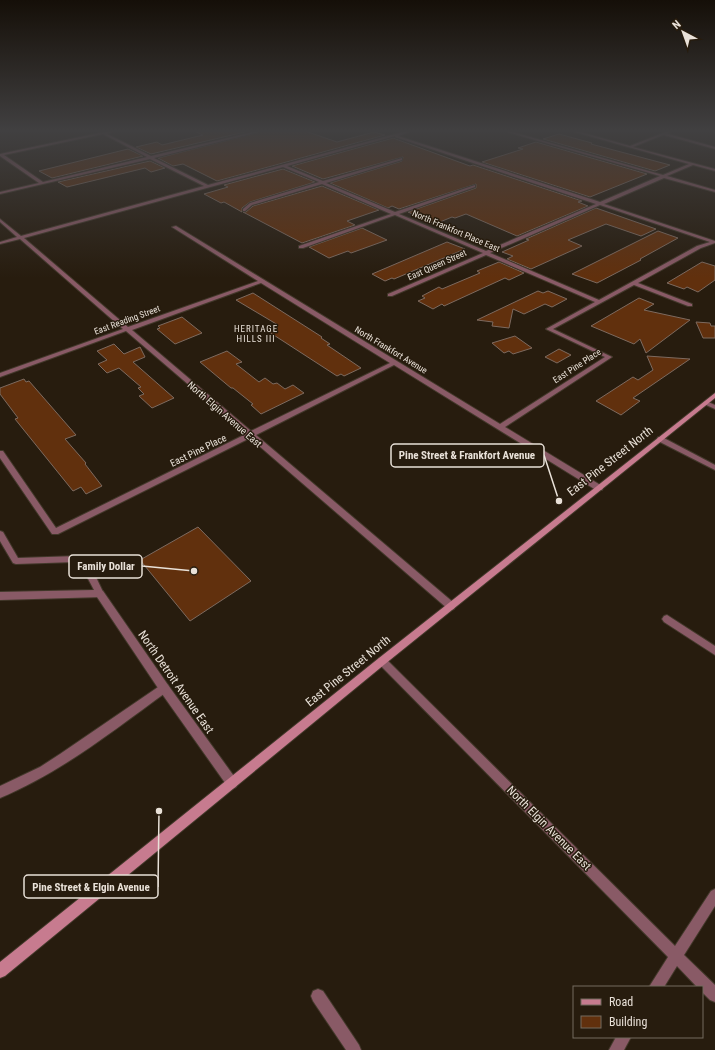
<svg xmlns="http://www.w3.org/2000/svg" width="715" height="1050" font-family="'Roboto Condensed',sans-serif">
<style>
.building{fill:#61300d;stroke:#7d6a5f}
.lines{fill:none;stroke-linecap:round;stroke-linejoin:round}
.lane-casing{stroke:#42382a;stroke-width:2}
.street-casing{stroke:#42382a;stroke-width:2}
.secondary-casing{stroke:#42382a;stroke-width:2}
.lane{fill:#895a66;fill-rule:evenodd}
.street{fill:#895a66;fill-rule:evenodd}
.secondary{fill:#c77b8f;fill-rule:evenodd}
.labels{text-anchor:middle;stroke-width:3;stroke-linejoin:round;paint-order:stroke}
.far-street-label{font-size:9px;fill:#e9e1d8;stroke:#271c0e}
.far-neighbourhood-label{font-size:9px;letter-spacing:1px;fill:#e9e1d8;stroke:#271c0e}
.street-label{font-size:10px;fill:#e9e1d8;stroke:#271c0e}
.near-street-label{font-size:12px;fill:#e9e1d8;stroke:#271c0e}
.leader{fill:none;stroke:#e9e1d8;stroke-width:1.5}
.callout-dot{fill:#e9e1d8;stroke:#271c0e;stroke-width:1.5}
.callout{fill:#271c0e;stroke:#e9e1d8;stroke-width:1.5}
.callout-label{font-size:11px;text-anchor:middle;font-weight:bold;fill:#e9e1d8}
</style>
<rect width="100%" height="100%" fill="#271c0e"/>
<!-- building -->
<g class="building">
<polygon points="194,131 249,131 151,154 136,147 157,142 162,145 203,135"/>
<polygon points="264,131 305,131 337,142 374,132 385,135 217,181 183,164 173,166 158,158"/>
<polygon points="559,134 592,143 591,144 670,165 655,171 543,139"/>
<polygon points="393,138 470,166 473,165 582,201 578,202 588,206 517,236 466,214 455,218 452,217 435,224 408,212 476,188 476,184 399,209 392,206 388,208 330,183 402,161 403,157 323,179 292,166"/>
<polygon points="536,142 647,174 590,197 482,162 523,149 518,148"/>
<polygon points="128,149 143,156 52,178 39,171"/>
<polygon points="150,161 165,168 151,172 145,168 137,170 67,187 58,182"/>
<polygon points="283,169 315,182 250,202 242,208 242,212 224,202 221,203 204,194 228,187 224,185"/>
<polygon points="322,186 379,210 347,221 355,225 302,243 243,212 246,212 253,206"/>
<polygon points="596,208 656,229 641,236 606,224 568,240 582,246 531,269 507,259 513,256 502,252 529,240 526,239"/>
<polygon points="362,228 387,240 351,253 348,251 329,258 309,247"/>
<polygon points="658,231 678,238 640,259 641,260 597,283 572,274"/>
<polygon points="447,242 465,249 394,279 392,278 385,281 372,274"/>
<polygon points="499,262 524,273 509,280 505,278 444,306 442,304 433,309 418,301 425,298 422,296 439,287 442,289 480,273 477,271"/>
<polygon points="702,262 715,266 715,280 698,292 687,287 684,289 667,283"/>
<polygon points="538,291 543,293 548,291 567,299 552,307 545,304 524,314 513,309 509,328 492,326 493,322 477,320"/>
<polygon points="253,293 322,337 321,338 330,344 327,345 361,368 344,376 341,374 337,376 266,330 278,325 236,300"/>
<polygon points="639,298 654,304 644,310 690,320 646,353 640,339 634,344 591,326"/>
<polygon points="182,317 202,333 175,344 157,329 160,328 158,326"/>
<polygon points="696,322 710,323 711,326 715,326 715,338 703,338"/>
<polygon points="515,336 532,348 513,354 509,351 504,353 492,343"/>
<polygon points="114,344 124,354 140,347 145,357 133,362 174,398 152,408 139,396 144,394 138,388 141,387 119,368 107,373 98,364 107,360 97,351"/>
<polygon points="559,349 571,355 557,363 545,357"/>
<polygon points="227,351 242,362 236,364 259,382 265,378 273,384 277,383 285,389 293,385 304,393 261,414 251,405 253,404 233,388 231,388 200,362"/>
<polygon points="647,356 690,359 633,398 640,401 621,415 596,401 633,377 638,380 653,370"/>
<polygon points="24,379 26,382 29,381 76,435 65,439 86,463 85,464 102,486 86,494 81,487 73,491 15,419 18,418 0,394 0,388"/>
<polygon points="198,527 251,581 190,621 140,560"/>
</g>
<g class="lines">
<defs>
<g id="lane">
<polygon points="665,133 715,147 715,149 664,135"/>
<polygon points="706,401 715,405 715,409 704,404 704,402"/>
<polygon points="0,531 3,532 18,558 77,556 80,557 94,573 104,594 103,597 0,600 0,592 94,590 85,573 75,562 16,564 13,563 0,541"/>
<path d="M164,683L168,685L169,688L168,691C114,730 62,772 0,798V786L40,767L60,754Z"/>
</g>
<g id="street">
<path d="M108,131H115L107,134L151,156L257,131H263L154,158L208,185L406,131H412L398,136L600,202L660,176L504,131H509L663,175L689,164L571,131H577L630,146L668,131H673L633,147L715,169V171L693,165L667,176L715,190V192L664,178L604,204L715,241V243L701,248L638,283L692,304V306H688L634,285L553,329L612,357L505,427L602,486L603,488L602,490H596L394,365L256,435L454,603L455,606L454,609L451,610L448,609L250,438L58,534H52L0,458V451H3L56,528L246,434L126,331L0,377V373L123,329L20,239L0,244V242L17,237L0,222V219L21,236L204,186L150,159L0,194V192L39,183L0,156V154ZM103,134L147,157L43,182L4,155ZM395,136V137L596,204L486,251L399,214L475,187V185L395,212L326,183L402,160V158L323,181L287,166ZM283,167L319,182L250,203L243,209V211H245L252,205L322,184L391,214L299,246V248H303L395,215L483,253L388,294V296H392L486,255L595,302L546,329L605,357L500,424L176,226L172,227L258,281L128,327L24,238ZM600,205L710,242L697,246L599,300L490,253ZM261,283L390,363L251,431L132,330Z"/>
<polygon points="713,131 715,131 715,133"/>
<polygon points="658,437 662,437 715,465 715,470 658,441 657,439"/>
<polygon points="100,590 103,591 168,685 236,779 238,783 236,787 232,789 228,787 160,691 97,597 96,594 97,591"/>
<polygon points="667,615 715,646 715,655 664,622 662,619 664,616"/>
<polygon points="382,657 385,658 675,946 711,891 715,889 715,906 684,955 715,985 715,1002 710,1000 702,992 702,987 697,987 677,966 664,987 649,987 668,957 379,664 377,661 379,658"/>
<polygon points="318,989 323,991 359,1045 361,1050 346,1050 313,1001 311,996 313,991"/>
<polygon points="616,1037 631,1037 624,1050 609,1050"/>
</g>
<polygon id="secondary" points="715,393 715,398 385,664 5,976 0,978 0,962 379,658"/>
</defs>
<!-- lane casing -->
<use href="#lane" class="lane-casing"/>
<!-- street casing -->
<use href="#street" class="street-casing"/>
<!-- secondary casing -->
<use href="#secondary" class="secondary-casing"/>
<!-- lane -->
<use href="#lane" class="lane"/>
<!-- street -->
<use href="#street" class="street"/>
<!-- secondary -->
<use href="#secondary" class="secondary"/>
</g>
<!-- sky -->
<linearGradient id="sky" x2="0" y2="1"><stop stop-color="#150f08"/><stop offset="0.47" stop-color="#414041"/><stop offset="1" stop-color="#414041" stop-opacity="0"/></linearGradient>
<rect width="715" height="278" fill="url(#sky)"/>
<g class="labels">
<!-- far-street labels -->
<g class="far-street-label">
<text transform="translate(456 231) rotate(23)" y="3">North Frankfort Place East</text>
<text transform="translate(437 265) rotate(-24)" y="3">East Queen Street</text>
<text transform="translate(127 320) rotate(-20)" y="3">East Reading Street</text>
<text transform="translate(391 350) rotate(31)" y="3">North Frankfort Avenue</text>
<text transform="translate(577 366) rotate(-33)" y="3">East Pine Place</text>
</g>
<!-- far-neighbourhood labels -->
<g class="far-neighbourhood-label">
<text x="256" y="332">HERITAGE<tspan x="256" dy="10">HILLS III</tspan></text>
</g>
<!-- street labels -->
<g class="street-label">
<text transform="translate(225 414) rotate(41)" y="4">North Elgin Avenue East</text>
<text transform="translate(198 450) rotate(-26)" y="4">East Pine Place</text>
</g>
<!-- near-street labels -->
<g class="near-street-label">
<text transform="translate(610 461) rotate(-38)" y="4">East Pine Street North</text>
<text transform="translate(348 671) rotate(-39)" y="4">East Pine Street North</text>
<text transform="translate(176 682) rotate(55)" y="4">North Detroit Avenue East</text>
<text transform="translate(549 828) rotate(45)" y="4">North Elgin Avenue East</text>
</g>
</g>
<!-- callouts -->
<path class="leader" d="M559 501L544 455M194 571L142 566M159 811L158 887"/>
<g class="callout-dot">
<circle cx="559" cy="501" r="4"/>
<circle cx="194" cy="571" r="4"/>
<circle cx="159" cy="811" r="4"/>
</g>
<g class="callout">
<rect x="391" y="444" width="153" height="23" rx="4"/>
<rect x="69" y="555" width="73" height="23" rx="4"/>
<rect x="24" y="875" width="134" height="23" rx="4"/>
</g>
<g class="callout-label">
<text x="467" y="459">Pine Street &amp; Frankfort Avenue</text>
<text x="106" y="570">Family Dollar</text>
<text x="91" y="891">Pine Street &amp; Elgin Avenue</text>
</g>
<!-- legend -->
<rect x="573" y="986" width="130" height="52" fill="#271c0e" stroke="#756b5f"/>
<rect x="581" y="999" width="20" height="6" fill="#c77b8f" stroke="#756b5f"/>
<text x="609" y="1006" font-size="12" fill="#e9e1d8">Road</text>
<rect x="581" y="1016" width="20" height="12" fill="#61300d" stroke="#756b5f"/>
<text x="609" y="1026" font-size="12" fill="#e9e1d8">Building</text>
<!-- north arrow -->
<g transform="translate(683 32) rotate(319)" stroke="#271c0e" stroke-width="3" paint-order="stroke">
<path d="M0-3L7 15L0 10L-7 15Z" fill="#e9e1d8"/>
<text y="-6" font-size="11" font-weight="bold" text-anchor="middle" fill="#e9e1d8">N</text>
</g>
</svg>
